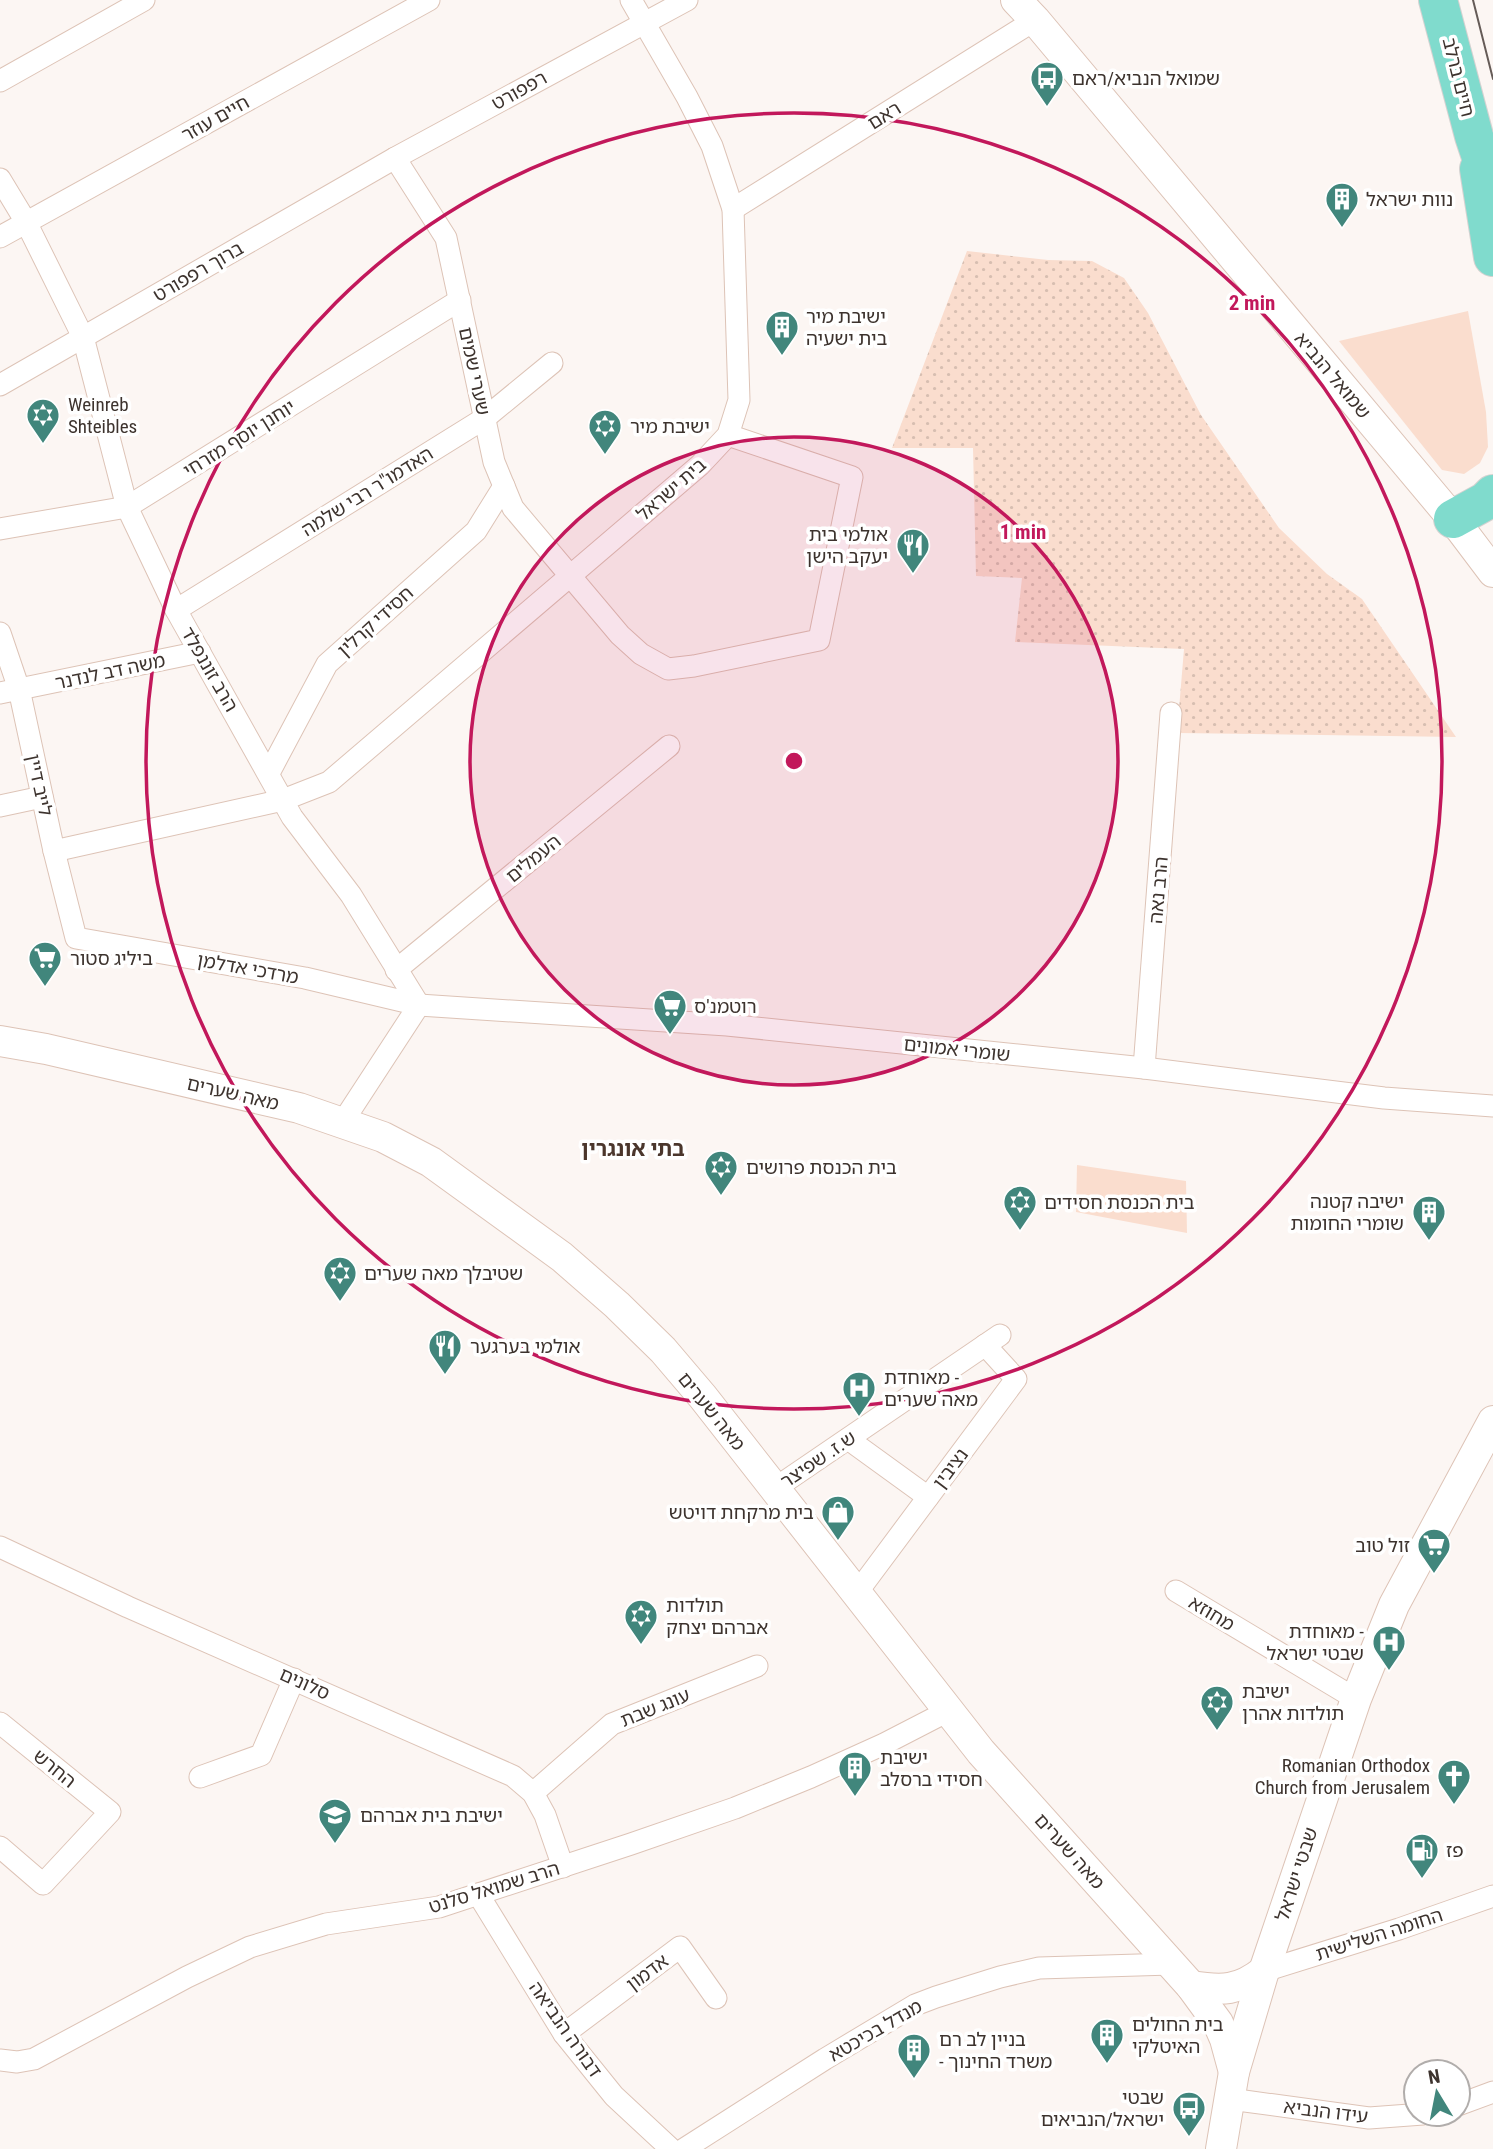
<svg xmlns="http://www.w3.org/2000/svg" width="1493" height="2149" font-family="'Roboto Condensed','Noto Sans Hebrew',sans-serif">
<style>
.grass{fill:url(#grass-dots)}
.park{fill:#faddce}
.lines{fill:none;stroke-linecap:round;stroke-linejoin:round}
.street-casing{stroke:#ddc3b6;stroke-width:23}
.secondary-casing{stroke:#ddc3b6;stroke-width:32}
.highway-casing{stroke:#d4d2d1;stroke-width:40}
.street{stroke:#fff;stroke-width:21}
.secondary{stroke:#fff;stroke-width:30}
.highway{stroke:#80dbcd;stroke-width:38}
.tram{stroke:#655b57;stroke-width:2}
.ring{fill:none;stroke:#c2185b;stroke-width:3.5}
.labels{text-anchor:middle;stroke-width:7;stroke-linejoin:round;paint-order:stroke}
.street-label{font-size:19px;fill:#3d332e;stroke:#fff}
.poi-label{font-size:19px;fill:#3d332e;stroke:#fff;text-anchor:start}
.neighbourhood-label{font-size:21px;font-weight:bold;fill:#4b362c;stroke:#fff}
.centre{fill:#c2185b;stroke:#fff;stroke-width:3.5}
.ring-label{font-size:21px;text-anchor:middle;font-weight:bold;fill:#c2185b;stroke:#fff;stroke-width:7;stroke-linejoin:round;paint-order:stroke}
</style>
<defs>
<pattern id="grass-dots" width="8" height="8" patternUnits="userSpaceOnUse" patternTransform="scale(1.75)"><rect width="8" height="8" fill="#faddce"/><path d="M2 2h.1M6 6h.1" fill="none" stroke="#d7beb1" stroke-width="1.8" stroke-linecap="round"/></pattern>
</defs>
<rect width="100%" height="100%" fill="#fcf6f3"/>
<!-- grass -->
<polygon class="grass" points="967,251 1048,260 1092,261 1124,278 1148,313 1201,415 1279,528 1327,574 1362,599 1456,737 1177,733 1184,649 1015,642 1022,578 976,576 973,448 892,448"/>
<!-- park -->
<g class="park">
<polygon points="1468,311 1486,412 1488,447 1480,463 1464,474 1442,470 1339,341"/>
<polygon points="1077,1165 1186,1181 1187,1233 1076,1212"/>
</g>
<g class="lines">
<defs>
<g id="street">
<polyline points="0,81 144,0"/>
<polyline points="395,158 446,238 494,462 513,508 620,635 641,654 668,669 694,666 819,640 852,477 728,435"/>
<polyline points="0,179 26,222 83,337 127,507 176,610 292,817 351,895 419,1005"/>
<polyline points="733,209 1035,20"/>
<polyline points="0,237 429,0"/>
<polyline points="0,385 395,158 687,0"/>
<polyline points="0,529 127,507 460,300"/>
<polyline points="176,610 485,418 552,363"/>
<polyline points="0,633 19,689 54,851 76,938 305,978 419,1005 727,1025 1144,1068 1384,1098 1493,1106"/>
<polyline points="0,693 200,652"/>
<polyline points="269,773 327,664 476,531 504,486"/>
<polyline points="0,806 42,797"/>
<polyline points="54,851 283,800 329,782 700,465 728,435 739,400 733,209 712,146 687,97 631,0"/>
<polyline points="396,970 669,746"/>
<polyline points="1144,1068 1171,713"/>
<polyline points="342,1123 419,1005"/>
<polyline points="848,1439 928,1497"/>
<polyline points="774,1489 1000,1335"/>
<polyline points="0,1547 128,1607 513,1776 533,1793 545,1815 563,1867"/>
<polyline points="1176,1591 1356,1699"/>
<polyline points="856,1594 1016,1379 985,1345"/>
<polyline points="0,1723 110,1812 43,1884 0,1847"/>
<polyline points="200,1777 261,1755 294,1679"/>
<polyline points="533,1793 612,1724 757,1666"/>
<polyline points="478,1894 564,2034 614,2096 671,2149"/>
<polyline points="1264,1971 1399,1929 1493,1896"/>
<polyline points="564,2034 680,1947 716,1998"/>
<polyline points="0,2060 17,2062 34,2059 187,1977 250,1947 326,1924 439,1907 631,1844 735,1808 811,1777 884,1744 948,1711"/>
<polyline points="1230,2099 1369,2118 1423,2114"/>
<polyline points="1458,2105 1493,2092"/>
<polyline points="684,2149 825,2059 915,2005 936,1997 1000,1977 1039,1968 1171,1964"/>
</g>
<g id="secondary">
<polyline points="1016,0 1035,20 1453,519 1493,572"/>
<polyline points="0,1041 46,1049 299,1108 383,1137 431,1162 562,1257 617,1305 663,1350 703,1397 981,1752 1191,1986 1218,2023 1225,2039 1234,2072"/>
<path d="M1191,1986C1222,1991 1239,1991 1264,1971"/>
<polyline points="1221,2149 1234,2072 1264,1971 1356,1699 1394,1605 1493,1421"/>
</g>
<g id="highway">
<polyline points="1438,0 1474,136 1493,193"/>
<polyline points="1479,169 1493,257"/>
<polyline points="1453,519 1486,501 1493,494"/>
</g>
</defs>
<!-- street casing -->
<use href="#street" class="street-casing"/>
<!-- secondary casing -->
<use href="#secondary" class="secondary-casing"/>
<!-- highway casing -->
<use href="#highway" class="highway-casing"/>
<!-- street -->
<use href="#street" class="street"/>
<!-- secondary -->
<use href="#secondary" class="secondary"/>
<!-- highway -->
<use href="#highway" class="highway"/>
<!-- tram -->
<polyline class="tram" points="1473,0 1493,79"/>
</g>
<!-- distance rings -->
<circle cx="794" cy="761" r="324" fill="#c2185b" fill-opacity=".12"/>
<g class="ring">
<circle cx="794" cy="761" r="324"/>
<circle cx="794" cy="761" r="648"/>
</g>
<!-- icons -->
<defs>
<symbol id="bus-pin" viewBox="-11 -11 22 30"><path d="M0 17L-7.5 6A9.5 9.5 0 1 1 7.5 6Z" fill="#41867c" stroke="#fff"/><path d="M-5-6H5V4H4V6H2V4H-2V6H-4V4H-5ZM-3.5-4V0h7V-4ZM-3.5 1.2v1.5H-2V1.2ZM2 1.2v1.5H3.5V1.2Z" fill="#fff"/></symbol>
<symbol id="building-pin" viewBox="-11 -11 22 30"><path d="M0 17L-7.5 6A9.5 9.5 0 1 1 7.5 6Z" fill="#41867c" stroke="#fff"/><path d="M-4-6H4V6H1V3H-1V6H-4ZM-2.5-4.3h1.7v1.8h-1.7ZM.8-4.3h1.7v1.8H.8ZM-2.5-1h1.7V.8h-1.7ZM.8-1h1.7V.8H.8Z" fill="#fff"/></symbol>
<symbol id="synagogue-pin" viewBox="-11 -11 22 30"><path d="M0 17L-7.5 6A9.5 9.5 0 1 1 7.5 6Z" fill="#41867c" stroke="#fff"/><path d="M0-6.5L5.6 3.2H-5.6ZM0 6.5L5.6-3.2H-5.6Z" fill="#fff"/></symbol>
<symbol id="restaurant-pin" viewBox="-11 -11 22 30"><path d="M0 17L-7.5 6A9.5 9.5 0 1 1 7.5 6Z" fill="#41867c" stroke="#fff"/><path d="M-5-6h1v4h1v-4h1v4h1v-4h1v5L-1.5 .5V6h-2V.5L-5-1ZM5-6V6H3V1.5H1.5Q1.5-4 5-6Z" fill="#fff"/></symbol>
<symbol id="supermarket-pin" viewBox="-11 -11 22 30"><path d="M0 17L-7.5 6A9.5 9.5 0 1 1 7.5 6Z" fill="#41867c" stroke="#fff"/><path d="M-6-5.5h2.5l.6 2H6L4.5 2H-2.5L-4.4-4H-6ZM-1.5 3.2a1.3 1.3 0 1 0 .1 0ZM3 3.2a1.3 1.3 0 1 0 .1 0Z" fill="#fff"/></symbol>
<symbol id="hospital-pin" viewBox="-11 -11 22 30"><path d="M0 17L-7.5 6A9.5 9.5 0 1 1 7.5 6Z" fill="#41867c" stroke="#fff"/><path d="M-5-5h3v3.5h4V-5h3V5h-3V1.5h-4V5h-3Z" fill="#fff"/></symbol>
<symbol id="shop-pin" viewBox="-11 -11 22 30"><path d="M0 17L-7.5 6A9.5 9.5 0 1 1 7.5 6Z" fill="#41867c" stroke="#fff"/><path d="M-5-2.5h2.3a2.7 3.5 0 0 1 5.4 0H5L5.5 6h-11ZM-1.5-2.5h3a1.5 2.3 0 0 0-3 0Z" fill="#fff"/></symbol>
<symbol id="church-pin" viewBox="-11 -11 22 30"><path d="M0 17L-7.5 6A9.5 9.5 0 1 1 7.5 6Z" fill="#41867c" stroke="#fff"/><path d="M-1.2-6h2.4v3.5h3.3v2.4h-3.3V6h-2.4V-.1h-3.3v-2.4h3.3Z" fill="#fff"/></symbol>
<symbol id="school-pin" viewBox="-11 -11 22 30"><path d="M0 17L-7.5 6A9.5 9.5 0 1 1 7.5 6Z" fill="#41867c" stroke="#fff"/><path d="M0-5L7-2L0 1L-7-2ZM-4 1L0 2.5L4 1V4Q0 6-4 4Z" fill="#fff"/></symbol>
<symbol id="fuel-pin" viewBox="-11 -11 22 30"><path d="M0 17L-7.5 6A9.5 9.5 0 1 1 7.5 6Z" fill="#41867c" stroke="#fff"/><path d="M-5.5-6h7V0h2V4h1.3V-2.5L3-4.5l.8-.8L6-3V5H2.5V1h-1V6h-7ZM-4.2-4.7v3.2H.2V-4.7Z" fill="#fff"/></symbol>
</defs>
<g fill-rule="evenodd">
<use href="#bus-pin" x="1028" y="59" width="38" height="52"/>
<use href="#building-pin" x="1323" y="180" width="38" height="52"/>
<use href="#building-pin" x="763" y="308" width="38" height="52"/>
<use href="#synagogue-pin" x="24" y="396" width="38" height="52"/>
<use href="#synagogue-pin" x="586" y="407" width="38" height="52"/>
<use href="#restaurant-pin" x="894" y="526" width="38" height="52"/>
<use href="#supermarket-pin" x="26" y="939" width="38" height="52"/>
<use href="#supermarket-pin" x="651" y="987" width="38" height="52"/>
<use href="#synagogue-pin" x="702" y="1148" width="38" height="52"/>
<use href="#synagogue-pin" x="1001" y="1183" width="38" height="52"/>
<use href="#building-pin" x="1410" y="1193" width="38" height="52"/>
<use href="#synagogue-pin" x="321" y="1254" width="38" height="52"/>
<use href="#restaurant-pin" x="426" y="1327" width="38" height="52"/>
<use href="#hospital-pin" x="840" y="1369" width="38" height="52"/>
<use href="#shop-pin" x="819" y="1493" width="38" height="52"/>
<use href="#supermarket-pin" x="1415" y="1526" width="38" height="52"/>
<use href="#synagogue-pin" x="622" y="1597" width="38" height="52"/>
<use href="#hospital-pin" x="1370" y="1623" width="38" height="52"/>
<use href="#synagogue-pin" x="1198" y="1683" width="38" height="52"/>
<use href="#building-pin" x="836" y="1749" width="38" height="52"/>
<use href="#church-pin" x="1435" y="1757" width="38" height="52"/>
<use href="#school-pin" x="316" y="1796" width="38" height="52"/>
<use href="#fuel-pin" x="1403" y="1831" width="38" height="52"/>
<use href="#building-pin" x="1088" y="2016" width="38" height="52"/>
<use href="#building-pin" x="895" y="2031" width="38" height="52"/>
<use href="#bus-pin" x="1170" y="2089" width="38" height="52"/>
</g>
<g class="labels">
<!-- street labels -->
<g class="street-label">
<text transform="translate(1459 77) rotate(76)" y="7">חיים ברלב</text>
<text transform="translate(519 90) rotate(-29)" y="7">רפפורט</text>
<text transform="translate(884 115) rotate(-32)" y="7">ראם</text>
<text transform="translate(215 118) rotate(-29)" y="7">חיים עוזר</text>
<text transform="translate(198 271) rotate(-30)" y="7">ברוך רפפורט</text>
<text transform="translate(475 371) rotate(78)" y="7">שערי שמים</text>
<text transform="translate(1333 375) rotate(50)" y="7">שמואל הנביא</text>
<text transform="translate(239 438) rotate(-32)" y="7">יוחנן יוסף מזרחי</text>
<text transform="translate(671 489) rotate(-41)" y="7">בית ישראל</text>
<text transform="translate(367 491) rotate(-32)" y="7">האדמו"ר רבי שלמה</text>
<text transform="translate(375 621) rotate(-42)" y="7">חסידי קרלין</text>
<text transform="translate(210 669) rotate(60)" y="7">הרב זוננפלד</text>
<text transform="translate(110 671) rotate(-12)" y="7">משה דב לנדנר</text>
<text transform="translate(40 785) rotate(78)" y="7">לייב דיין</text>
<text transform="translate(533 858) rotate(-39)" y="7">העמלים</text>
<text transform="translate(1158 890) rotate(-85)" y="7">הרב נאה</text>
<text transform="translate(248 968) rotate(10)" y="7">מרדכי אדלמן</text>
<text transform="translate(957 1049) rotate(6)" y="7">שומרי אמונים</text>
<text transform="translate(233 1093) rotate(13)" y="7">מאה שערים</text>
<text transform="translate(712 1411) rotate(51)" y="7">מאה שערים</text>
<text transform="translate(818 1459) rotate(-34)" y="7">ש.ז. שפיצר</text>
<text transform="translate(950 1468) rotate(-53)" y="7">נציבין</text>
<text transform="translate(1212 1613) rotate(31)" y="7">מחוזא</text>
<text transform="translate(305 1683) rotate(24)" y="7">סלונים</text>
<text transform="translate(655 1707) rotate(-22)" y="7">עונג שבת</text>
<text transform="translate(55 1768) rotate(39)" y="7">החרש</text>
<text transform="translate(1070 1851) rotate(48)" y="7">מאה שערים</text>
<text transform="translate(1296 1874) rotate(-72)" y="7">שבטי ישראל</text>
<text transform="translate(494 1887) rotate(-17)" y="7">הרב שמואל סלנט</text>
<text transform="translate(1379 1934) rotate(-18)" y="7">החומה השלישית</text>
<text transform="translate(647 1972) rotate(-37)" y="7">אדמון</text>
<text transform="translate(566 2029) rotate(55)" y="7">דבורה הנביאה</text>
<text transform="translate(875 2030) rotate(-30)" y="7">מנדל בכיכטא</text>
<text transform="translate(1326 2111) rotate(7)" y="7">עידו הנביא</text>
</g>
<!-- poi labels -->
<g class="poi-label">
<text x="1072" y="85">שמואל הנביא/ראם</text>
<text x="1366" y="206">נוות ישראל</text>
<text x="806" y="323">ישיבת מיר<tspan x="806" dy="22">בית ישעיה</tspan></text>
<text x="68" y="411">Weinreb<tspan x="68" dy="22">Shteibles</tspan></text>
<text x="630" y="433">ישיבת מיר</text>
<text x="888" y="541" text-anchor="end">אולמי בית<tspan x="888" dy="22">יעקב הישן</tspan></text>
<text x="70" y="965">ביליג סטור</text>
<text x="694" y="1013">רוטמנ'ס</text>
<text x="746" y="1174">בית הכנסת פרושים</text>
<text x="1404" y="1208" text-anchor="end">ישיבה קטנה<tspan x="1404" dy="22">שומרי החומות</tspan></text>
<text x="1044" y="1209">בית הכנסת חסידים</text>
<text x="364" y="1280">שטיבלך מאה שערים</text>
<text x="470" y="1353">אולמי בערגער</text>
<text x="884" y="1384">מאוחדת -<tspan x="884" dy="22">מאה שערים</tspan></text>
<text x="814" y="1519" text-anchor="end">בית מרקחת דויטש</text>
<text x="1410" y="1552" text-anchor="end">זול טוב</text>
<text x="666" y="1612">תולדות<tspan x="666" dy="22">אברהם יצחק</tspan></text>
<text x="1364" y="1638" text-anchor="end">מאוחדת -<tspan x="1364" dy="22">שבטי ישראל</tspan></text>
<text x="1242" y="1698">ישיבת<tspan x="1242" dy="22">תולדות אהרן</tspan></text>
<text x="880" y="1764">ישיבת<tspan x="880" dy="22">חסידי ברסלב</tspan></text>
<text x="1430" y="1772" text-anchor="end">Romanian Orthodox<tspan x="1430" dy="22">Church from Jerusalem</tspan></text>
<text x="360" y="1822">ישיבת בית אברהם</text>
<text x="1446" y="1857">פז</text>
<text x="1132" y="2031">בית החולים<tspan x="1132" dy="22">האיטלקי</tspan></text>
<text x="939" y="2046">בניין לב רם<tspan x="939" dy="22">- משרד החינוך</tspan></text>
<text x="1164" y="2104" text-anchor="end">שבטי<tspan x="1164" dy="22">ישראל/הנביאים</tspan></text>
</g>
<!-- neighbourhood labels -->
<g class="neighbourhood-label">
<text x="633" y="1156">בתי אונגרין</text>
</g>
</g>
<circle cx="794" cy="761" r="10" class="centre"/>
<g class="ring-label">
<text x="1252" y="310">2 min</text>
<text x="1023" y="539">1 min</text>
</g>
<!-- north arrow -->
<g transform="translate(1437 2093) rotate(350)"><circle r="33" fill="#ffffff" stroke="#b1adab" stroke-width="2"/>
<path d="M0-5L12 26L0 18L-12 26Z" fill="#41867c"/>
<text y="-10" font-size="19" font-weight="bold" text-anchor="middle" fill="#3d332e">N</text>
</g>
</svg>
